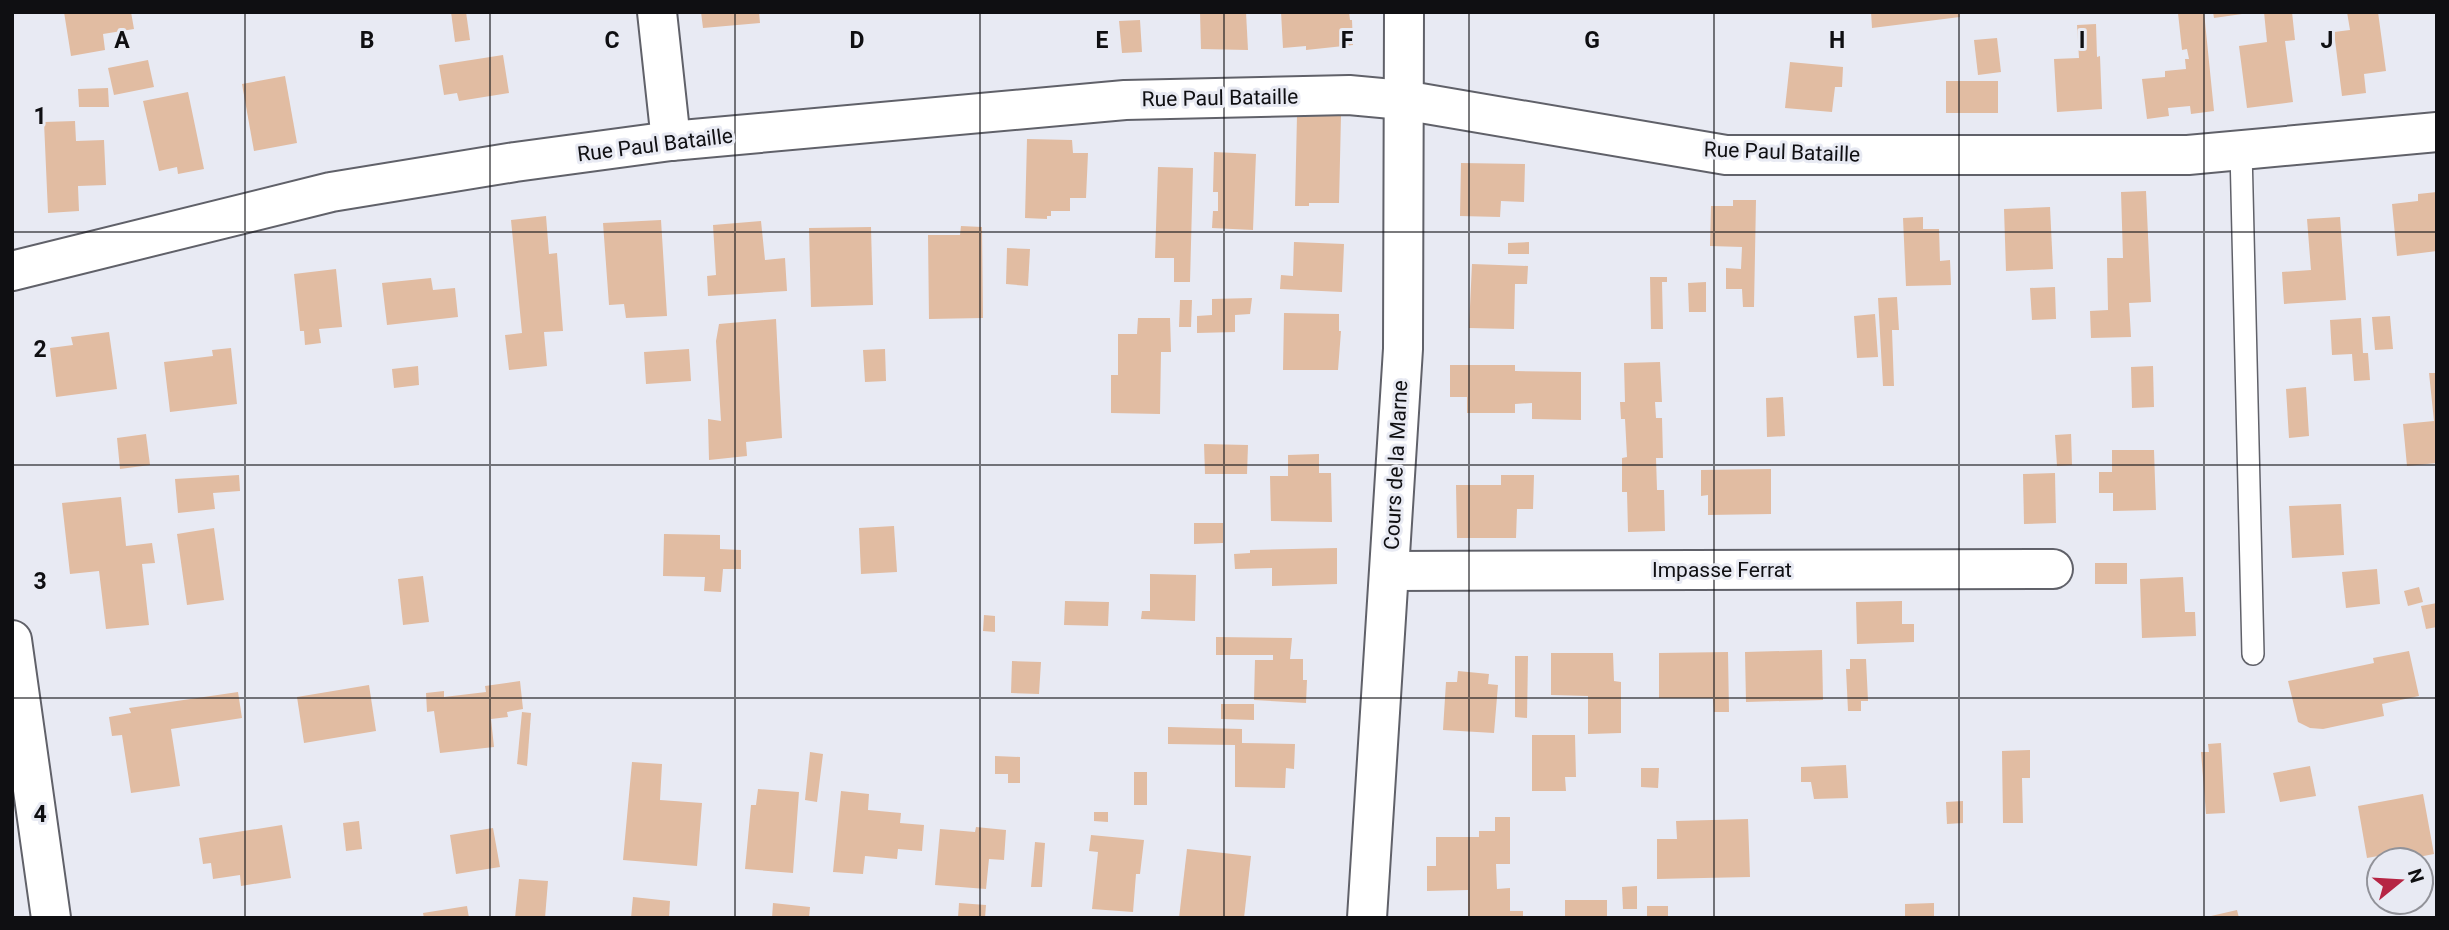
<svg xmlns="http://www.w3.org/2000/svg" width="2449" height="930" font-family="Roboto,sans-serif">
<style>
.building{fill:#e1bca2}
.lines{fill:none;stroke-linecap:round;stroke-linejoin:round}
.service-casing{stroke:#606169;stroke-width:24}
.minor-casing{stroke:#606169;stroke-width:42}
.service{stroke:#fff;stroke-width:21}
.minor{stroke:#fff;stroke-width:38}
.grid{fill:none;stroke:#0f0f12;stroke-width:2;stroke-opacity:0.55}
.labels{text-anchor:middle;stroke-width:6;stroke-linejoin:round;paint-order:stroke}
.street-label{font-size:21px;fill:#0f0f12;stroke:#e8eaf3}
.grid-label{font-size:23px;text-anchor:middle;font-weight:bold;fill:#0f0f12;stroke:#e8eaf3;stroke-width:6;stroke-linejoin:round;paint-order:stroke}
</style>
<rect width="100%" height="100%" fill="#e8eaf3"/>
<!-- building -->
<g class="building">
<polygon points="64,12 131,12 134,29 103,34 105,50 71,56"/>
<polygon points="451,12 466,12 470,40 455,42"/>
<polygon points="701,12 759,12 760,23 703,28"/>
<polygon points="1200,12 1246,12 1248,50 1201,49"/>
<polygon points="1281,12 1349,12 1350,20 1352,20 1353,45 1306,50 1306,46 1283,48"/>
<polygon points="1871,12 1959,12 1960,17 1872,28"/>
<polygon points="2181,12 2204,12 2214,111 2191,114 2190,106 2168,108 2169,116 2147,119 2142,79 2165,77 2165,71 2186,69 2185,59 2189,59 2187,49 2182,50 2178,13"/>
<polygon points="2213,12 2242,12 2242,14 2214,18"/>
<polygon points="2264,12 2292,12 2295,40 2285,41 2293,102 2247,108 2239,46 2267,42"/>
<polygon points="2347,12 2378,12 2386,71 2364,74 2366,93 2342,96 2334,32 2350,30"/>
<polygon points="1140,20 1142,52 1122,53 1119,21"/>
<polygon points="2096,24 2097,57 2100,56 2102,109 2057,112 2054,59 2079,58 2077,25"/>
<polygon points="1997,38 2001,72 1978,75 1974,40"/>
<polygon points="503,55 509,93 459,101 457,93 444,95 439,65"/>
<polygon points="148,60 154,87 114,95 108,68"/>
<polygon points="1790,62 1843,67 1842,87 1835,87 1832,112 1785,108"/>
<polygon points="285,76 297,143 254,151 242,84"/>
<rect x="1946" y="81" width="52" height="32"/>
<polygon points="108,88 109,107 79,107 78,89"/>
<polygon points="188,92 204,169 178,174 177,167 159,171 143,101"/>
<polygon points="1297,115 1341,116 1339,203 1309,203 1309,206 1295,206"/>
<polygon points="75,121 76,141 104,140 106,185 78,186 79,211 48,213 44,122"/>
<polygon points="1027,139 1072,140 1073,153 1088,153 1086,198 1070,198 1070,211 1051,211 1051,216 1047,216 1047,219 1025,218"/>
<polygon points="1214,152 1256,154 1253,230 1212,228 1213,211 1218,211 1218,192 1213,192"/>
<polygon points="1461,163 1525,164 1524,202 1501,201 1500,217 1460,216"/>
<polygon points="1158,167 1193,168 1190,282 1174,282 1174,258 1155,258"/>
<polygon points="2146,191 2151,302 2129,303 2131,337 2091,338 2090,311 2108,310 2107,258 2123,258 2121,192"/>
<polygon points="2437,192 2437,251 2397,256 2392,204 2418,201 2418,194"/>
<polygon points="1733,200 1756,200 1754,307 1743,307 1742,289 1726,289 1726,268 1741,269 1742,247 1710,246 1711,206 1733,206"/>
<polygon points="2050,207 2053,269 2006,271 2004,209"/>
<polygon points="546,216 549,254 557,253 563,331 544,332 547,366 509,370 505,335 522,333 511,220"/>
<polygon points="1923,217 1923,229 1939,229 1940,261 1950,260 1951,285 1906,286 1903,218"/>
<polygon points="2340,217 2346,300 2284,304 2282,272 2311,270 2307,219"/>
<polygon points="661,220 667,316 626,318 624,304 609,305 603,223"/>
<polygon points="761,221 765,260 785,258 787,291 708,296 707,276 716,275 713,225"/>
<polygon points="961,226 982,227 983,318 929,319 928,235 960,235"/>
<polygon points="871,227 873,305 811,307 809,228"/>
<polygon points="1294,242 1344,244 1342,292 1280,289 1281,275 1293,276"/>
<polygon points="1529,242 1529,254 1508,254 1508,243"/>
<polygon points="1007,248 1030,249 1028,286 1006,284"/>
<polygon points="1472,264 1528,266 1527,284 1515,284 1514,329 1469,328"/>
<polygon points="336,269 342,327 319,329 321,343 305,345 304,331 300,331 294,274"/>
<polygon points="1650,277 1667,277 1667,282 1662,282 1663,329 1651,329"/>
<polygon points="431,278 433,290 455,288 458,317 387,325 382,283"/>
<polygon points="1706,282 1706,312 1689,312 1688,283"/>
<polygon points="2055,287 2056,319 2032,320 2030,288"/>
<polygon points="1897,297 1899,330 1892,330 1894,386 1883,386 1878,298"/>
<polygon points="1252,298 1250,314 1235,315 1235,332 1197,333 1197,316 1212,315 1212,299"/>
<polygon points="1180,300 1192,300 1191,327 1179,327"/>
<polygon points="1284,313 1339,314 1339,331 1341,331 1338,370 1283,370"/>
<polygon points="1875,314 1878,357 1857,358 1854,316"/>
<polygon points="2390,316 2393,349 2375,350 2372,317"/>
<polygon points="1138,318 1170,318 1171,352 1161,352 1160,414 1111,413 1111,375 1118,375 1118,334 1137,334"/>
<polygon points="2361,318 2363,353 2368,353 2370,380 2354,381 2352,354 2332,355 2330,320"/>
<polygon points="776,319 782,438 746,442 747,456 709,460 708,419 721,421 716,341 719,324"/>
<polygon points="109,332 117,389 56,397 50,348 73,345 71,337"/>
<polygon points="231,348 237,404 170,412 164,362 213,356 212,350"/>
<polygon points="689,349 691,381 646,384 644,352"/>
<polygon points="885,349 886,381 865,382 863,350"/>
<polygon points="1660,362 1662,402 1655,402 1656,418 1662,418 1663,458 1656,458 1657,490 1664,490 1665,531 1628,532 1627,492 1622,492 1622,458 1627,457 1625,419 1621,419 1620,402 1625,402 1624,363"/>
<polygon points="1450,365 1515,365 1515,371 1581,372 1581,420 1532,419 1532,403 1515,404 1515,413 1467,413 1467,397 1450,397"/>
<polygon points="418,366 419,385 394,388 392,369"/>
<polygon points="2153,366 2154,407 2132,408 2131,367"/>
<polygon points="2429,373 2437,373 2437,463 2407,466 2403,424 2434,421"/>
<polygon points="2306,387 2309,436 2289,438 2286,389"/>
<polygon points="1783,397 1785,436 1767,437 1766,398"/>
<polygon points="146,434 150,465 120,469 117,438"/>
<polygon points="2071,434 2072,465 2057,466 2055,435"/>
<polygon points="1204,444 1248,445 1247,474 1205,474"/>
<polygon points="2112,450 2154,450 2156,510 2113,511 2113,493 2099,493 2099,472 2112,472"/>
<polygon points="1319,454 1319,473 1331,473 1332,522 1271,521 1270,476 1288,476 1288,455"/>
<polygon points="1771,469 1771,514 1708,515 1708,495 1701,496 1701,470"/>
<polygon points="2055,473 2056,523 2024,524 2023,474"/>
<polygon points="239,475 240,491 213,493 215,509 178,513 175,479"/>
<polygon points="1501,475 1534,475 1533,509 1517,509 1516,538 1457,538 1456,485 1501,485"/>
<polygon points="121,497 126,546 152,543 155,563 142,564 149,625 106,629 99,571 70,574 62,503"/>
<polygon points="2341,504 2344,555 2292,558 2289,506"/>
<polygon points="1194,523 1223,523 1223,543 1194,544"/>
<polygon points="894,526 897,572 861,574 859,528"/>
<polygon points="214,528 224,600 187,605 177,534"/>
<polygon points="664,534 720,535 720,549 741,550 741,569 723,569 721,592 704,591 705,577 663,576"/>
<polygon points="1337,548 1337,584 1272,586 1272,568 1235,569 1234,554 1250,553 1250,550"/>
<rect x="2095" y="563" width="32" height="21"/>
<polygon points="2377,569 2380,604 2346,608 2342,572"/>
<polygon points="1150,574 1196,575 1195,621 1141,619 1142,611 1150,611"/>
<polygon points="423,576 429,622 403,625 398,579"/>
<polygon points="2183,577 2185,612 2195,612 2196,636 2142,638 2140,579"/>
<polygon points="2419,587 2423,602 2408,606 2404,591"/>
<polygon points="1065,601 1109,602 1108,626 1064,625"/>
<polygon points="1902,601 1902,624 1914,624 1914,642 1857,644 1856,602"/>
<polygon points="2437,603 2437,627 2426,629 2421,606"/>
<polygon points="984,615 995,616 995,632 983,631"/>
<polygon points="1216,637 1292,638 1290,659 1303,659 1303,680 1307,680 1306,703 1254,700 1255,660 1273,660 1273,655 1216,655"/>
<polygon points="1822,650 1823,700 1746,702 1745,652"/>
<polygon points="2409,651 2419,696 2382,704 2384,716 2323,729 2310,728 2298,722 2288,681 2374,663 2373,658"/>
<polygon points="1728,652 1729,712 1714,712 1713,698 1659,698 1659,653"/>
<polygon points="1551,653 1613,653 1614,681 1621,682 1621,733 1588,734 1588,696 1551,695"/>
<polygon points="1515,656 1528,656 1527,718 1515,717"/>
<polygon points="1850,659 1866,659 1868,701 1861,701 1861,711 1848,711 1846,669 1850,669"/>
<polygon points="1012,661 1041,662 1039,694 1011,693"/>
<polygon points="1458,671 1489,674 1488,684 1498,685 1494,733 1443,730 1446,682 1457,682"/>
<polygon points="520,681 523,709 507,712 508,717 491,719 494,747 440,753 434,711 427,712 426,693 444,691 444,697 486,692 485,686"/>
<polygon points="369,685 376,731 304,743 297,697"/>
<polygon points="238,692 242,718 171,729 180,786 131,793 122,735 112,736 109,717 131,713 129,708"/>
<polygon points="1221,704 1254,704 1254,720 1221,719"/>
<polygon points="522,712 531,713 527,766 517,764"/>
<polygon points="1168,727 1242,729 1242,743 1295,744 1294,769 1286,768 1285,788 1235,787 1235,745 1168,744"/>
<polygon points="1532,735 1575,735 1576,777 1565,777 1566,791 1532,791"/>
<polygon points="2221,743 2225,813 2206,814 2201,752 2209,752 2208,744"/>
<polygon points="2030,750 2030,778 2022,778 2023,823 2003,823 2002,751"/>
<polygon points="810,752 823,754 817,802 805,800"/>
<polygon points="995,756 1020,757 1020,783 1008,783 1008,774 995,774"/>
<polygon points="632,762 662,764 660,800 702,803 697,866 623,860"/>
<polygon points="1846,765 1848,798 1814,799 1811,782 1801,782 1801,767"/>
<polygon points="2310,766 2316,796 2280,802 2273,773"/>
<polygon points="1641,768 1659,768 1658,788 1641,787"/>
<rect x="1134" y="772" width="13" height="33"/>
<polygon points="758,789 799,792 793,873 745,869 751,805 756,805"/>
<polygon points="841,791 869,794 868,810 901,813 900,823 924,825 922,851 898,849 897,859 865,856 863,874 833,872"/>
<polygon points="2423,794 2434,854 2408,859 2406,851 2367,858 2358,806"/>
<polygon points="1963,801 1963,823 1947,824 1946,802"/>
<polygon points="1094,812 1108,812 1108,822 1094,821"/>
<polygon points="1495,817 1510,817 1510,864 1496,864 1497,889 1510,888 1510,911 1523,911 1523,918 1468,918 1468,890 1427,891 1427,866 1436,866 1436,837 1479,837 1479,831 1495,831"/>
<polygon points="1748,819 1750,877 1657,879 1657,839 1677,839 1676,821"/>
<polygon points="359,821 362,849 346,851 343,823"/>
<polygon points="282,825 291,878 241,886 240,875 213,879 211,863 203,864 199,838"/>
<polygon points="976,827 1006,830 1004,860 989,859 986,889 935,885 940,829 975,832"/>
<polygon points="493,828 500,867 456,874 450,835"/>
<polygon points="1091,835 1144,840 1140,874 1136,874 1133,912 1092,909 1098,852 1089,851"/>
<polygon points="1035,842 1045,843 1042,887 1031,887"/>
<polygon points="1187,849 1251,856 1244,918 1179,918"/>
<polygon points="519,879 548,881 545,918 515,918"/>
<polygon points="1637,886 1637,909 1623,909 1622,887"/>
<polygon points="633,897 670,901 669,918 631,918"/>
<rect x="1565" y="900" width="42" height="18"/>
<polygon points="773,903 810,907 809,918 772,918"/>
<polygon points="959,903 986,905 985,918 958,918"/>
<polygon points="1934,903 1934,918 1905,918 1905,904"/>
<polygon points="467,906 469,918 424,918 423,913"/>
<rect x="1647" y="906" width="21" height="12"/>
<polygon points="2237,910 2239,918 2212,918 2211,916"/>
</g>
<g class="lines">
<defs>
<polyline id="service" points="2241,150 2253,654"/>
<g id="minor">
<polyline points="657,12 671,141"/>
<polyline points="12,271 331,192 515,162 671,141 1125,100 1349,95 1403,100 1726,155 2188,155 2437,132"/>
<polyline points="1390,571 2053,569"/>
<polyline points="12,640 51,918"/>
<polyline points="1367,918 1403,349 1404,12"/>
</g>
</defs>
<!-- service casing -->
<use href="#service" class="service-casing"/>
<!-- minor casing -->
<use href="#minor" class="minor-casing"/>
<!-- service -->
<use href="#service" class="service"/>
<!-- minor -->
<use href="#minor" class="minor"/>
</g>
<!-- grid -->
<path class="grid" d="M245,12V918M490,12V918M735,12V918M980,12V918M1224,12V918M1469,12V918M1714,12V918M1959,12V918M2204,12V918M12,232H2437M12,465H2437M12,698H2437"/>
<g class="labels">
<!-- street labels -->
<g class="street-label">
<text transform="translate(1220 98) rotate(-1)" y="7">Rue Paul Bataille</text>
<text transform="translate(655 145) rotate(-7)" y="7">Rue Paul Bataille</text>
<text transform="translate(1782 152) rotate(2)" y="7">Rue Paul Bataille</text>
<text transform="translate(1396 465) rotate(-87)" y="7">Cours de la Marne</text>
<text x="1722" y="577">Impasse Ferrat</text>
</g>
</g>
<g class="grid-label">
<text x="122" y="48">A</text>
<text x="367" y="48">B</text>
<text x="612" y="48">C</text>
<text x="857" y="48">D</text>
<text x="1102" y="48">E</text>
<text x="1347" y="48">F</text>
<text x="1592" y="48">G</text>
<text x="1837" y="48">H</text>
<text x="2082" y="48">I</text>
<text x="2327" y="48">J</text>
<text x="40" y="124">1</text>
<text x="40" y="357">2</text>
<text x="40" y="589">3</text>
<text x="40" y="822">4</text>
</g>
<!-- border -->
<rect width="2449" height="930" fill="none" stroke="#0f0f12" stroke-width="28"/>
<!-- north arrow -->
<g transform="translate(2400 881) rotate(72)"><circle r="33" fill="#e8eaf3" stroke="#919299" stroke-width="2"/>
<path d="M0-5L12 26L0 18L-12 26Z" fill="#b62544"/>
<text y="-10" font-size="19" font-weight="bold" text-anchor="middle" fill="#0f0f12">N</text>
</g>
</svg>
